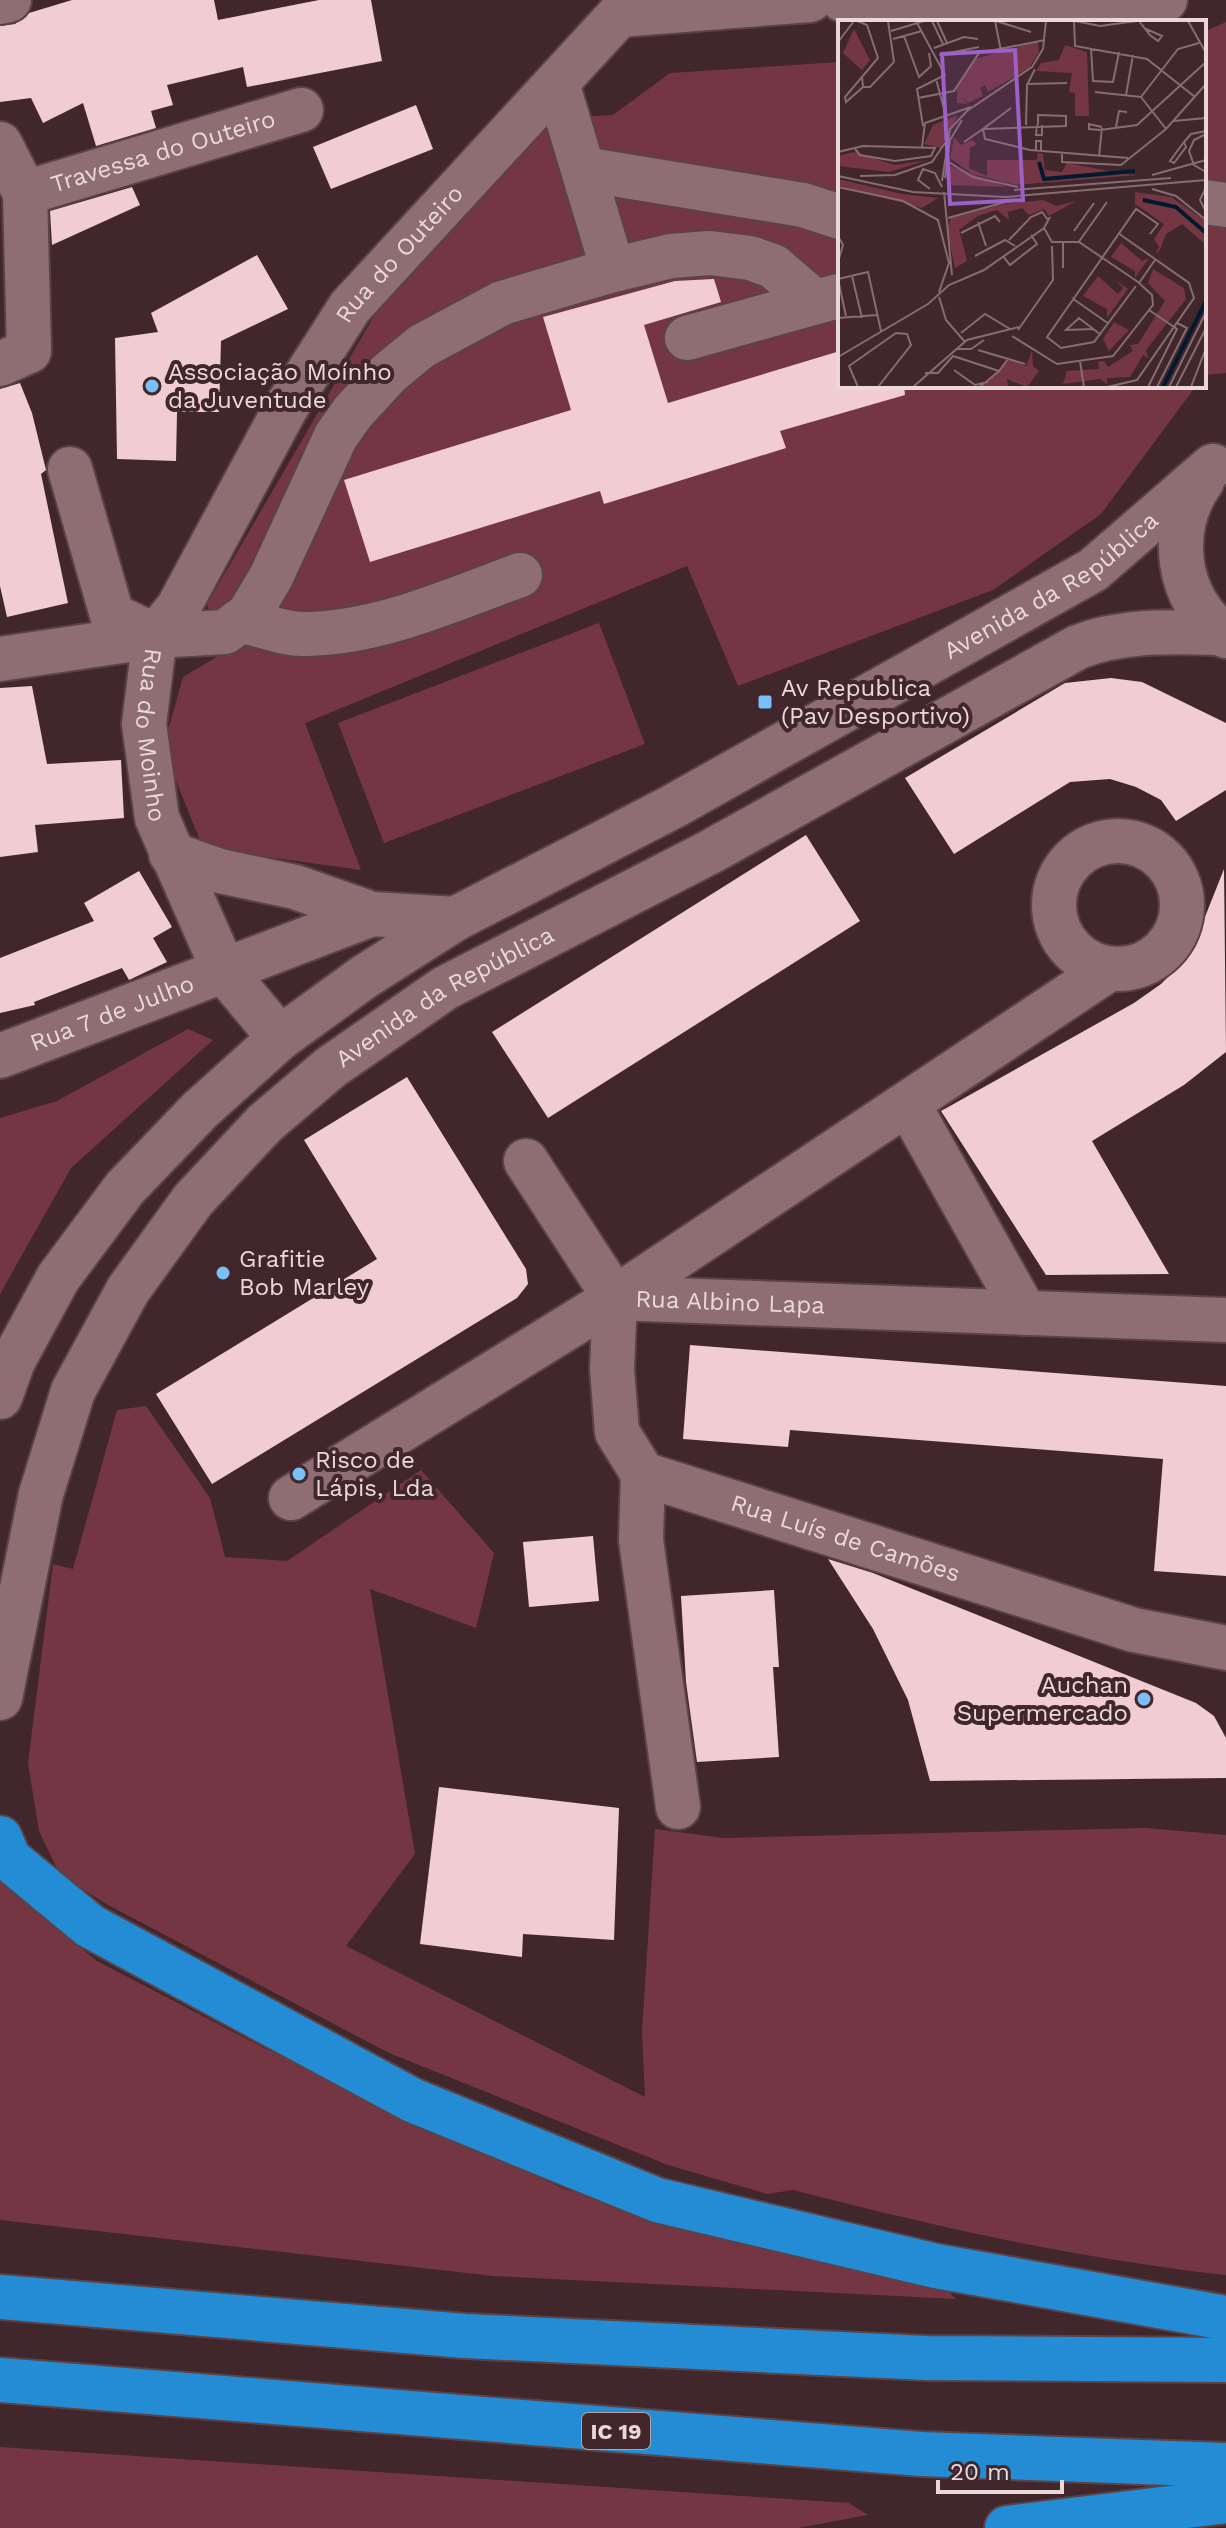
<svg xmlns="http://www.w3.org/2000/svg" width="1226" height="2528" font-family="'Work Sans',sans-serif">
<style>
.green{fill:#753644}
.building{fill:#f1cdd2}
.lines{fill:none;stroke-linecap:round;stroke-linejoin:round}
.minor-casing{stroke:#5a4347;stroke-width:48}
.highway-casing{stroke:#5a4347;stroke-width:48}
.minor{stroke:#8e6e73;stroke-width:44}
.highway{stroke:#238cd4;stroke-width:44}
.poi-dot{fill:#7abff8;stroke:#41262b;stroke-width:3}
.labels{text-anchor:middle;stroke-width:8;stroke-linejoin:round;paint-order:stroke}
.shield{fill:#41262b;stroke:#b7a3a6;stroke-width:2}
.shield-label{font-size:22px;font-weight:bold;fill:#ead8da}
.street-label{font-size:24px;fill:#ead8da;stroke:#41262b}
.poi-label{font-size:24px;fill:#ead8da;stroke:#41262b;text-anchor:start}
.inset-river{fill:none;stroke:#011a2e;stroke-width:4}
.inset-road{fill:none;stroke:#856d71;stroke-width:2}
.view{fill:#9c60c7;fill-opacity:0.15;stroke:#9c60c7;stroke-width:4}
.inset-edge{fill:none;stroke:#ead8da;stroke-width:4}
</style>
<rect width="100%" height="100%" fill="#41262b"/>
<!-- green -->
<g class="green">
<polygon points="1226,22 1226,373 1204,375 1204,32"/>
<polygon points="840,62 840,386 1196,386 1101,514 993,590 738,686 687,566 305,723 361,870 203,848 163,748 183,677 223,653 207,604 374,316 546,119 613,115 670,73"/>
<polygon points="599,623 645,744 384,843 338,723"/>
<polygon points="188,1029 213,1040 71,1168 0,1294 0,1118 57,1101"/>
<path d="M146,1406L210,1498L225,1557L287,1561L421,1470L494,1553L476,1628L370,1589L415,1854L346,1946L645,2097L642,2032L655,1829L724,1838L1146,1828L1226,1835V2275C1075,2258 941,2228 793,2190L767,2194L668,2165L389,2053L108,1905L60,1875L39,1831L28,1763L53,1564L73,1569L117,1410Z"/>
<polygon points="0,1881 97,1961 266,2049 564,2189 946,2289 956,2299 493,2276 0,2220"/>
<polygon points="0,2447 849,2503 868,2515 798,2528 0,2528"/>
</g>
<!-- building -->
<g class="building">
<polygon points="72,0 214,0 218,20 319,0 371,0 382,61 247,87 243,67 167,85 173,105 151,111 156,128 96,146 83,103 43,123 31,98 0,102 0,26 15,24 29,13"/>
<polygon points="416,105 433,149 331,189 313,147"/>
<polygon points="132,187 140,205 52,245 50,211"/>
<polygon points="257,255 288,309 221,341 219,412 177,412 176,461 117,459 115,338 158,332 151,313"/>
<polygon points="714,279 721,302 644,325 668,403 840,351 840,386 904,386 905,395 780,431 786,448 604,504 600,491 370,562 344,480 571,410 543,317 675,281"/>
<polygon points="20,383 32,413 46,470 41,474 68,603 7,617 0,586 0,389"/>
<polygon points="1111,678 1142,682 1226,723 1226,790 1176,821 1161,800 1136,787 1110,779 1070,782 954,854 905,778 1065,683"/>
<polygon points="32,686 47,764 121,760 124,818 35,825 38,852 0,857 0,688"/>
<polygon points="806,835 860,921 548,1118 492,1032"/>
<polygon points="1224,869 1226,1052 1184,1085 1092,1141 1169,1274 1046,1275 941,1111 1134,1003 1161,984 1181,964 1195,942"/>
<polygon points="139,871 172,927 153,938 167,962 129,980 122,968 34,1002 35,1005 0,1013 0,958 94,921 84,903"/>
<polygon points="407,1077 526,1269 528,1284 517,1298 212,1484 156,1394 377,1259 304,1140"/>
<polygon points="690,1345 1226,1386 1226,1576 1154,1571 1163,1459 790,1430 788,1447 683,1439"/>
<polygon points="593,1536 599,1601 529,1607 523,1542"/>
<polygon points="828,1559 873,1573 1196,1703 1214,1716 1226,1738 1226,1778 930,1781 908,1700 873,1629"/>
<polygon points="774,1590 779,1667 773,1667 779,1757 697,1762 686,1682 681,1596"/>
<polygon points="439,1787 619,1808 614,1940 523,1934 522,1957 420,1944"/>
</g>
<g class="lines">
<defs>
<g id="minor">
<polyline points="843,0 1142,9 1165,0"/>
<polyline points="0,2 9,0"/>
<polyline points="619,15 810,0"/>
<polyline points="557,83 613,270"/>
<polyline points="0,144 25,193 29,351 0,364"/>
<polyline points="583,169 803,205 840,217"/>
<path id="s1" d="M25,193L301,110"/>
<polyline points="1204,202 1226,205"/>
<polyline points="687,338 838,296"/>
<polyline points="70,469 112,615 155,636 225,632 249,614 271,577 336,436 353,412 389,373 422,346 502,303 613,270 671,256 710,253 750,258 773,266 815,302"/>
<path d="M1202,481C1167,529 1176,601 1226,636"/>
<path d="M249,614L251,623C268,627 288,635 306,634C380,633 451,600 520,575"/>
<path id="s2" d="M155,636L144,724L157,818L224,971L280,1038"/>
<path id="s3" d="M0,659L155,636L178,608L285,409L350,307L619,15"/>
<circle cx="1118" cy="905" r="64"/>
<polyline points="171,854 220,871 295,887 372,914"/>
<path id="s4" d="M0,1056L372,914L455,919"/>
<polyline points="908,1104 1025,1313"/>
<polyline points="526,1161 615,1298"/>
<path id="s5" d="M615,1298L612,1369L617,1432L643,1474L1134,1630L1226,1648"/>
<polyline points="615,1298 1109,969"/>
<path id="s6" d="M0,1397L13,1361L58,1278L125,1188L200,1110L280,1038L364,977L455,919L672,807L1093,570L1213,466"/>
<polyline points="643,1474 641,1540 678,1807"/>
<path id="s7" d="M291,1498L615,1298L1226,1320"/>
<path id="s8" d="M0,1698L41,1494L73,1391L128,1290L193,1200L265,1123L331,1067L445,988L710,852L1078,647C1125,629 1172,632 1222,633"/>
</g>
<g id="highway">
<polyline points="0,1838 9,1859 90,1926 412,2100 657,2200 936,2266 1226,2318"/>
<polyline points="0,2297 465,2336 926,2358 1226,2360"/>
<polyline points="0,2380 921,2454 1226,2465"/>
<polyline points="1007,2528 1226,2501"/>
</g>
</defs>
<!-- minor casing -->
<use href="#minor" class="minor-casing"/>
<!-- highway casing -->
<use href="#highway" class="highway-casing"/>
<!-- minor -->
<use href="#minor" class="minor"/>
<!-- highway -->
<use href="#highway" class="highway"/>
</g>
<!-- markers -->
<g class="poi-dot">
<circle cx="152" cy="386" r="8"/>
<rect x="757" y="694" width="16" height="16" rx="4"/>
<circle cx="223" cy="1273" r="8"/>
<circle cx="299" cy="1474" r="8"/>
<circle cx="1144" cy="1699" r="8"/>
</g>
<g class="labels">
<!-- shield labels -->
<rect class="shield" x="582" y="2413" width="68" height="36" rx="6"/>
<g class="shield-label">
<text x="616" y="2439">IC 19</text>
</g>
<!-- street labels -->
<g class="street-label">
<text dy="8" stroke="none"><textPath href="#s1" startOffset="144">Travessa do Outeiro</textPath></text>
<text dy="8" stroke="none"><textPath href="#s3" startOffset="612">Rua do Outeiro</textPath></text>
<text dy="8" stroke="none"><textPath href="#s6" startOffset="1356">Avenida da República</textPath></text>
<text dy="8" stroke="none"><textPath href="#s2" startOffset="100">Rua do Moinho</textPath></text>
<text dy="8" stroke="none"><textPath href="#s8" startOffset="868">Avenida da República</textPath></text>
<text dy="8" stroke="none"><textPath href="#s4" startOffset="120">Rua 7 de Julho</textPath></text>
<text dy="8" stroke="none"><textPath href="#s7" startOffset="496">Rua Albino Lapa</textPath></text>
<text dy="8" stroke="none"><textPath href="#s5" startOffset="396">Rua Luís de Camões</textPath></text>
</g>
<!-- poi labels -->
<g class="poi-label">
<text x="168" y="380">Associação Moínho<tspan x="168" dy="28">da Juventude</tspan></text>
<text x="781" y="696">Av Republica<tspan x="781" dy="28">(Pav Desportivo)</tspan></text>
<text x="239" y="1267">Grafitie<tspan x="239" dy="28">Bob Marley</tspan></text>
<text x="315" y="1468">Risco de<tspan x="315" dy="28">Lápis, Lda</tspan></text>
<text x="1128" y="1693" text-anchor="end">Auchan<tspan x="1128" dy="28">Supermercado</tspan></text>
</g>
</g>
<!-- overview -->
<g transform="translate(838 20)">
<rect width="368" height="368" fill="#41262b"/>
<path d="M16,9L32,40L24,50L5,33ZM200,21L201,32L191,48L150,72L147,65L142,68L145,76L130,83L125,76L129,84L119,83V69L137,39ZM227,25L249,32L251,96H237V73L231,72L234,53L198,51L203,43L221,40ZM120,95L103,128L86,124L95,105ZM116,117L123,125L134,120L139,124L132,128L131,148L149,156V140H199L200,133L205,134L207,150L224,152L229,143L276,152L295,149L280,153L299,155L178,165L134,154L112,138ZM16,132L57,145L90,140L51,152L0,146V136ZM110,145L168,167L109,165ZM0,159L64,174L100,178L84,188L0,165ZM297,172L333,177L368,201V212L338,186L326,182L304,180L337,187L368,214V225L344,204L328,214L322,230L317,234L321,227L316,219L326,204L297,184ZM205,180L218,186L238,181L211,196L206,189L191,195L184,188L170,192L171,200L159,190L140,196L121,210L129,241L117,248L109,209L113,198L165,184ZM283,223L304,241L311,238L297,258V251L273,237ZM315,249L346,268L348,279L308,330L310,338L305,335L292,357L269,358V364L262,359L225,364L229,351L261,349L260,342L266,341L270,347L295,331L292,325L300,324L327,281L310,263ZM260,256L280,274L285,268L277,260L290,269L269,298V289L245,276ZM276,302L291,310L271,331L265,319ZM194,331L195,346L201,351L189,367L169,359L170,367H145L171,340L188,346Z" fill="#753644"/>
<path class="inset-river" d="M201,142L206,159L297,151M305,180L338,187L368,213M325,367L368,281"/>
<path class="inset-road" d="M19,1L29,5L40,38L7,77L8,82L25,67L24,57M50,1L56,42M78,1L107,55L79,69L85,106M94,1L105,24M99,1L109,23M157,1L163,31M158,1L193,12M236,1L237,26L309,39L357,77M237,1L262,6L299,1M301,1L312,15L320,21L324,16L308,9M350,1L368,33M53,11L86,1M66,16L81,57L93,46L91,33M55,19L84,11M0,22L16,1M96,28L126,17L140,19M253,28L255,61L275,62L281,32M141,33L207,20M101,35L141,27M98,59L108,96M189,64L229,63M25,67H32L56,42M257,72L303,77M288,75L295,35M303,77L340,29L361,23M303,77L328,109M80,78L116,71L141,33M173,88L145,109L147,119L192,130L290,138M336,101L368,98M188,105L189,65L197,49M199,105L198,115H204V105M264,107L251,104V109L262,110L299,105L368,42M278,107L281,91L289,92M368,114L356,120L351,131L356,145L368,152M126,122L145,109L228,106V96L200,95V105M346,122L348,127L336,143L332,141ZM346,122L353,114L368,111M84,127L87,103L133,87M198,131V121H203V131M0,132L25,126L97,128L93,136L57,141L22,135L17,129M224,133V142L283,145L328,109L368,64M261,136L264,108M109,141L135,157L180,167M314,155L368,140M0,156L75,172L167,177L368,160M22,156L57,155L94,142L107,123M107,158L112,120L124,100M104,161L112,109L129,91L194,47L205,29L208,1M0,167L65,181L100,200L111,243L101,272M368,167L362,180L368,192M92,169L80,160L85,149L97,153L104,167M314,169L338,176L368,200M176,170L333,158M106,172L114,255M110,198L171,181M140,202L148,226M236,211L256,183M123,213L157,196L162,202M0,216L5,225L0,242M171,220L193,197L204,192L210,200M240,223L269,182M137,236L167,220L177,226M165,236L172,245L199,224L193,215M225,248V222M14,256L24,298M0,259L30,252L43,311M0,259L8,296M301,263L317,240M298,266L256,322L223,328L209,317L298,189L320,204L312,214M101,277L108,300L127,322M234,278L271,304M0,298L39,295M255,309L228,310L241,298L263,315M180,310L215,260L214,226M123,313L147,294L172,309M174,316L219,344L275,336L315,285L314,275L300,262L241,222H214L206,208M120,329H133L146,320M140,330L187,344M0,337L90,284L111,265L146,250L206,208L212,197M242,341L246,367M116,350L137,365L150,362M87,353H100L115,336L161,351L170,339M20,367L11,346L58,313L69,314L73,325L40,367M75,367L129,320L181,307M142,367L161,351M269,367L299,360L356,278L351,263L280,213M310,367L339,309L311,290M319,367L349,308L339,303M331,367L368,292M338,367L368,308M353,367L368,328"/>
<path class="view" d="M177,30L185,180L112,184L104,34Z"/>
<rect width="368" height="368" class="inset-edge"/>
</g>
<!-- scale -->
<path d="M938 2480v12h124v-12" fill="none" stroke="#ead8da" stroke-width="4"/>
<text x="950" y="2480" font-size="24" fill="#ead8da" stroke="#41262b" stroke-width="6" paint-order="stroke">20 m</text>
</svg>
